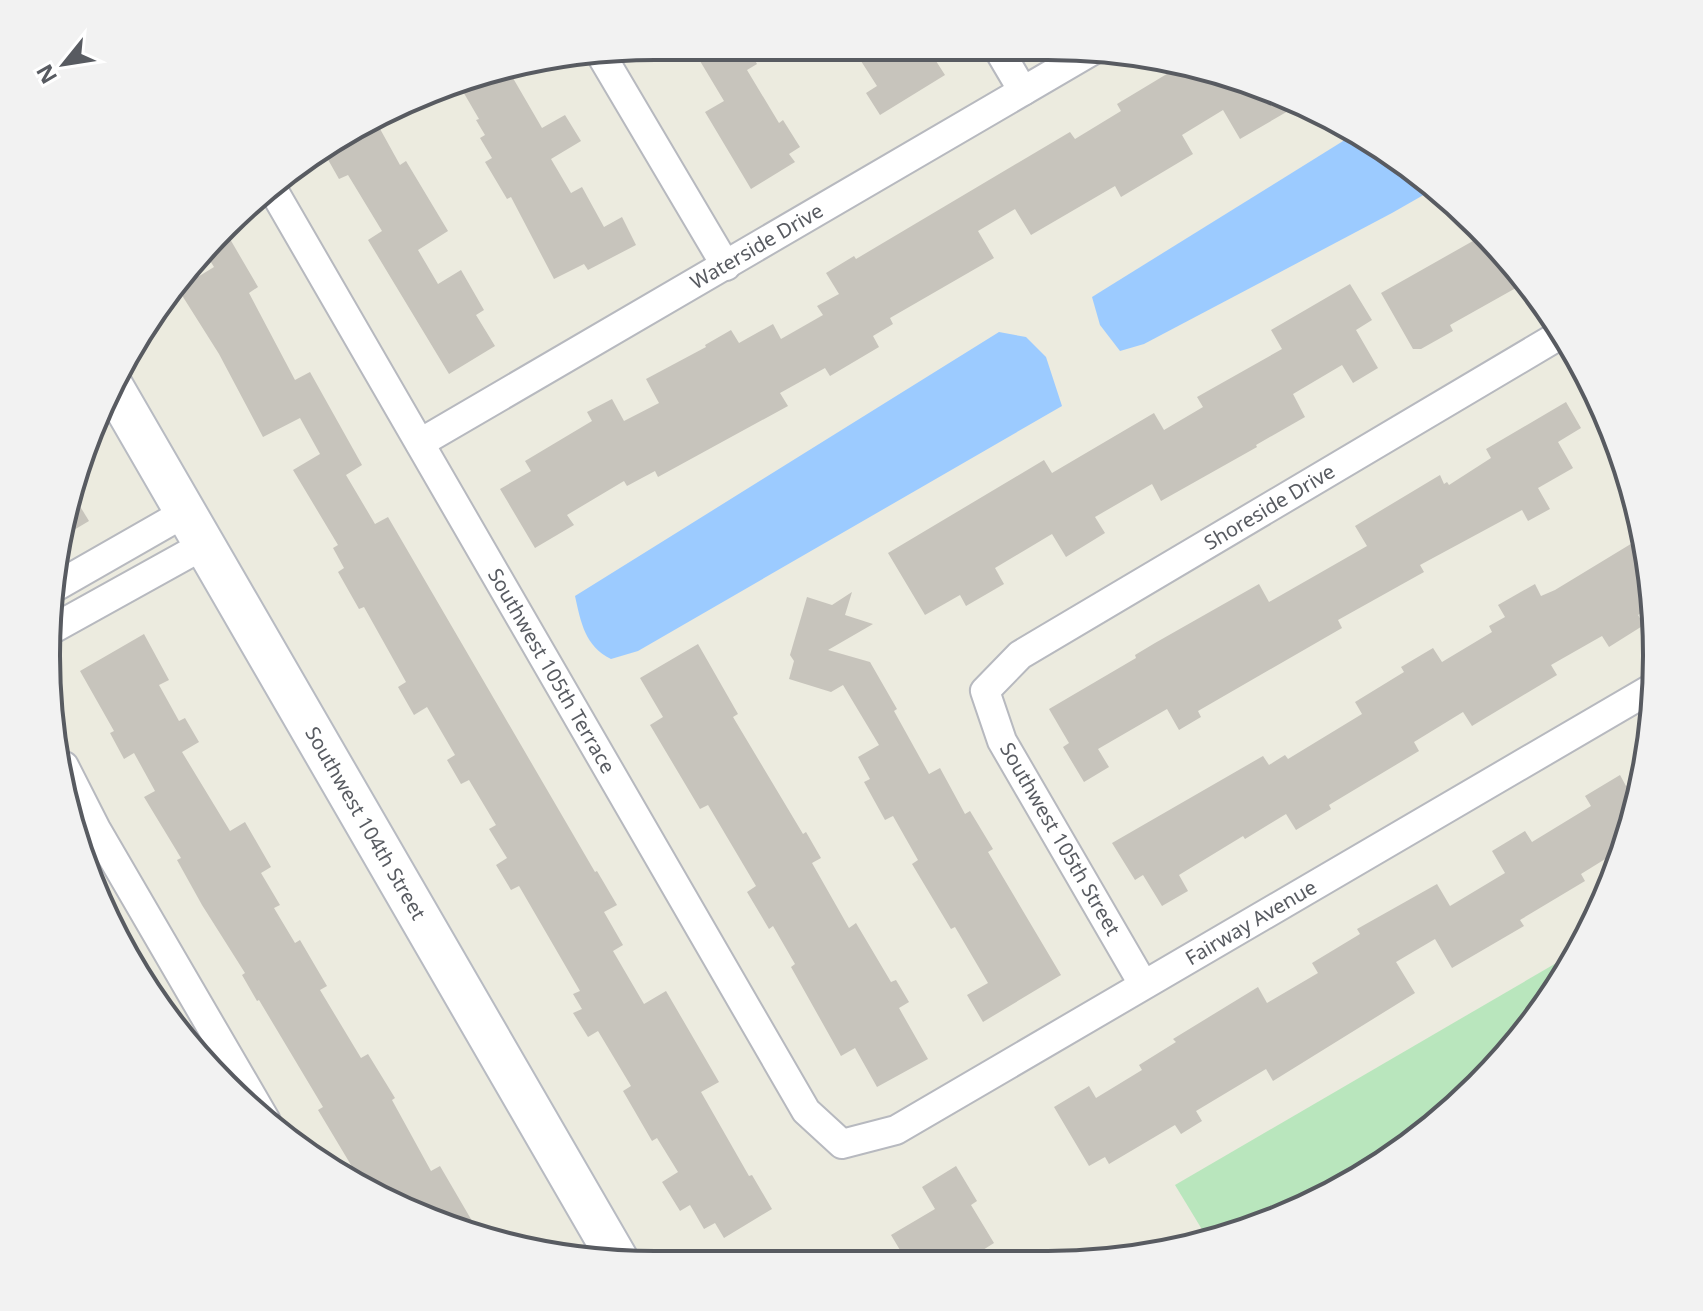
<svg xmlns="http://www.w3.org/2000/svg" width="1703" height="1311" font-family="'Noto Sans',sans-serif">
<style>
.green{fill:#b9e6bd}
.water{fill:#9ccbff}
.building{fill:#c7c4bc}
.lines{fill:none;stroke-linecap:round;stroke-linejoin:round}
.street-casing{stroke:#b7b9bf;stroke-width:32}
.secondary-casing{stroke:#b8bbc2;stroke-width:44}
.street{stroke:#fff;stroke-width:28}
.secondary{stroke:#fff;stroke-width:40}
.labels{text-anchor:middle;stroke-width:6;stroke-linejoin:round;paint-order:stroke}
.street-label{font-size:20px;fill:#585b61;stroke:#fff}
.rim{fill:none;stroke:#585b61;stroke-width:4}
</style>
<rect width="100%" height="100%" fill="#ecebdf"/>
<!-- green -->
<polygon class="green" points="1577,951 1554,994 1478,1087 1386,1163 1244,1232 1209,1241 1175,1185"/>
<!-- water -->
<g class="water">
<polygon points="1356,133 1418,172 1434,189 1392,213 1144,344 1120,351 1100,325 1092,297"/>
<path d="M999,332L1026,337L1046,357L1062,406L638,651L611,659C585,646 581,623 575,596Z"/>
</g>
<!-- building -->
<g class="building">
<polygon points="691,46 747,46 757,64 747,70 779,123 783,120 800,147 789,154 795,162 751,189 705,112 724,101"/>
<polygon points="852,47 927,47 945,75 880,115 866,93 877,86"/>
<polygon points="1185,63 1206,67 1302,103 1240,139 1223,110 1182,135 1193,154 1121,197 1115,186 1031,235 1015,209 978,231 994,258 890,318 893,324 873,336 879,347 830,376 825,368 780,393 788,406 658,477 655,471 627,486 624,481 567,515 574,525 535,548 500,489 531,471 525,461 592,421 587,412 612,399 624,421 659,403 646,379 706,347 705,345 731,330 739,343 773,324 781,339 823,315 817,306 839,294 826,273 854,256 856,259 1070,132 1075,139 1121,111 1117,104"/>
<polygon points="506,66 542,128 565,115 581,141 551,159 571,193 582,187 604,227 622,217 636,245 588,270 584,264 554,279 511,197 507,199 485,162 492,158 480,138 485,135 476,120 479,119 458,83"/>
<polygon points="374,118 400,165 406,161 448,231 418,250 438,284 461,270 484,310 476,315 495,346 449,374 368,240 382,231 348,175 339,179 322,149 350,128"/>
<polygon points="223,227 258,287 249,293 295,380 310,372 362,465 346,475 375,524 388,517 595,872 597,871 617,905 604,912 623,945 613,951 644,1004 666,991 719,1082 701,1092 749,1176 752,1175 772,1209 724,1238 715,1223 704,1229 690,1205 680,1211 662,1182 678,1172 657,1138 652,1141 623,1091 631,1086 598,1031 588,1037 573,1013 582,1009 573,994 580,991 519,886 511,890 496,865 507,858 489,829 496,825 469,780 461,784 447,760 455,755 427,707 414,715 398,687 406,682 364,607 359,609 338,572 344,568 333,548 338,545 293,470 320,454 300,418 263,437 219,354 178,289 214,267 204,251"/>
<polygon points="1480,237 1523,284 1450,325 1453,331 1421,349 1413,349 1381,293"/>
<polygon points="1350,284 1372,320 1356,330 1378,368 1353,383 1342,365 1293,394 1305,417 1256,445 1257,447 1161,501 1152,484 1095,517 1105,533 1066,557 1052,534 995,568 1004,584 966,606 960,595 925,615 888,553 1044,460 1052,473 1154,413 1164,430 1203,407 1197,397 1282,349 1271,330"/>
<polygon points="1566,402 1581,428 1558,442 1573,468 1538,488 1550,509 1528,521 1522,510 1420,565 1424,572 1338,620 1342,628 1198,711 1201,717 1179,730 1167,709 1098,749 1109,767 1084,782 1063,747 1069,743 1049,709 1136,658 1135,655 1155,643 1259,584 1269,602 1367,546 1355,526 1440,475 1444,484 1447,482 1449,485 1491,458 1486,449"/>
<polygon points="70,490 89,521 62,537 67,498"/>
<polygon points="1639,539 1647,552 1652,606 1638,615 1644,625 1609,647 1602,636 1551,665 1557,675 1472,726 1463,712 1414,742 1419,751 1329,805 1331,809 1296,830 1286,814 1245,839 1243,836 1179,875 1188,891 1162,906 1143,875 1135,880 1112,843 1263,756 1269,765 1285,755 1288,759 1362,714 1355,702 1404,672 1401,667 1433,648 1442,662 1492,632 1489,626 1505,617 1498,605 1535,584 1541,596 1555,590"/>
<polygon points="852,592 845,615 873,624 828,650 870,662 897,709 894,711 929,774 940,768 965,814 970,811 993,849 988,852 1061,975 983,1022 967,995 988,983 955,927 951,929 912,864 918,860 893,816 885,820 864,782 870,779 858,757 879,745 843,685 831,692 789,679 794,661 790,655 807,597 832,605"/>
<polygon points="144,634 169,680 159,685 179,721 185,718 199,742 182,752 230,831 245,822 271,867 261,873 280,905 274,908 295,943 300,940 327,986 320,990 361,1058 368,1054 395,1098 392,1100 431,1171 440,1166 482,1238 459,1232 363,1185 318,1110 323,1107 259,1000 257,1001 242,975 245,973 202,905 177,860 181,858 144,797 155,791 134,753 124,759 110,733 114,731 80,671"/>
<polygon points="698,644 738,714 733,717 803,834 806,832 821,858 812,863 849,928 856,923 891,982 896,980 909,1002 899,1008 928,1059 877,1087 855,1048 841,1056 791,967 795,964 773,926 769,929 747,892 756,886 708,805 700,809 650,725 663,717 640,678"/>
<polygon points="1645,774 1623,848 1581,874 1585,881 1520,920 1524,926 1452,968 1435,939 1396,962 1415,993 1273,1081 1266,1069 1196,1111 1202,1121 1181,1134 1175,1125 1109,1164 1105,1157 1089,1166 1054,1107 1089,1086 1096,1098 1142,1070 1139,1065 1176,1042 1173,1039 1258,987 1267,1003 1318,973 1312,963 1360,934 1357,929 1437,884 1450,906 1505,873 1492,851 1525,831 1532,842 1591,806 1585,796 1620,775 1626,786"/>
<polygon points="956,1166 977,1201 971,1205 994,1243 967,1260 906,1260 891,1235 935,1209 922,1187"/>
</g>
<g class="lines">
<defs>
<g id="street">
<polyline points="997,47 1023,91"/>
<polyline points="600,53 726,266"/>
<path id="s1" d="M272,188L806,1111L842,1144L896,1130L1654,687"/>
<path id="s2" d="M420,443L1095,49"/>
<polyline points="55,587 186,512"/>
<polyline points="49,631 204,545"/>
<polyline points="64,766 96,829 266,1121"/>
<path id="s3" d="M1143,984L1002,741L985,691L1020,655L1563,333"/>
</g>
<g id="secondary">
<path id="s4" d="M113,387L618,1260"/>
</g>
</defs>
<!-- street casing -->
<use href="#street" class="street-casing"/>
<!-- secondary casing -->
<use href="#secondary" class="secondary-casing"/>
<!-- street -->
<use href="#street" class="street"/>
<!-- secondary -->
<use href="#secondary" class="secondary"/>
</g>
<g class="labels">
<!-- street labels -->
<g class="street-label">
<text dy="7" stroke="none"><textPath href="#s2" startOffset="390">Waterside Drive</textPath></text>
<text dy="7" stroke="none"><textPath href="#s3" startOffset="674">Shoreside Drive</textPath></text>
<text dy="7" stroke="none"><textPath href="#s1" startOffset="558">Southwest 105th Terrace</textPath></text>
<text dy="7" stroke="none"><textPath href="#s4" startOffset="504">Southwest 104th Street</textPath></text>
<text transform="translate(1060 839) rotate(60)" y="7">Southwest 105th Street</text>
<text dy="7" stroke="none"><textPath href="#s1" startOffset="1582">Fairway Avenue</textPath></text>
</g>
</g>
<!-- crop -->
<path d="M0 0H1703V1311H0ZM655 60H1048A595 595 0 0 1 1643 655V656A595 595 0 0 1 1048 1251H655A595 595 0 0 1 60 656V655A595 595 0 0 1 655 60Z" fill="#f2f2f2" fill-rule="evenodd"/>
<path class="rim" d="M655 60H1048A595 595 0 0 1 1643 655V656A595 595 0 0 1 1048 1251H655A595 595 0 0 1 60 656V655A595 595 0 0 1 655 60Z"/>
<!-- north arrow -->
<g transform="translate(64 64) rotate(240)" stroke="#ffffff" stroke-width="6" paint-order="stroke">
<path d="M0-6L14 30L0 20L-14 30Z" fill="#585b61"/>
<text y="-12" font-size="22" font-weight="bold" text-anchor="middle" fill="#585b61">N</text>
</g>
</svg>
